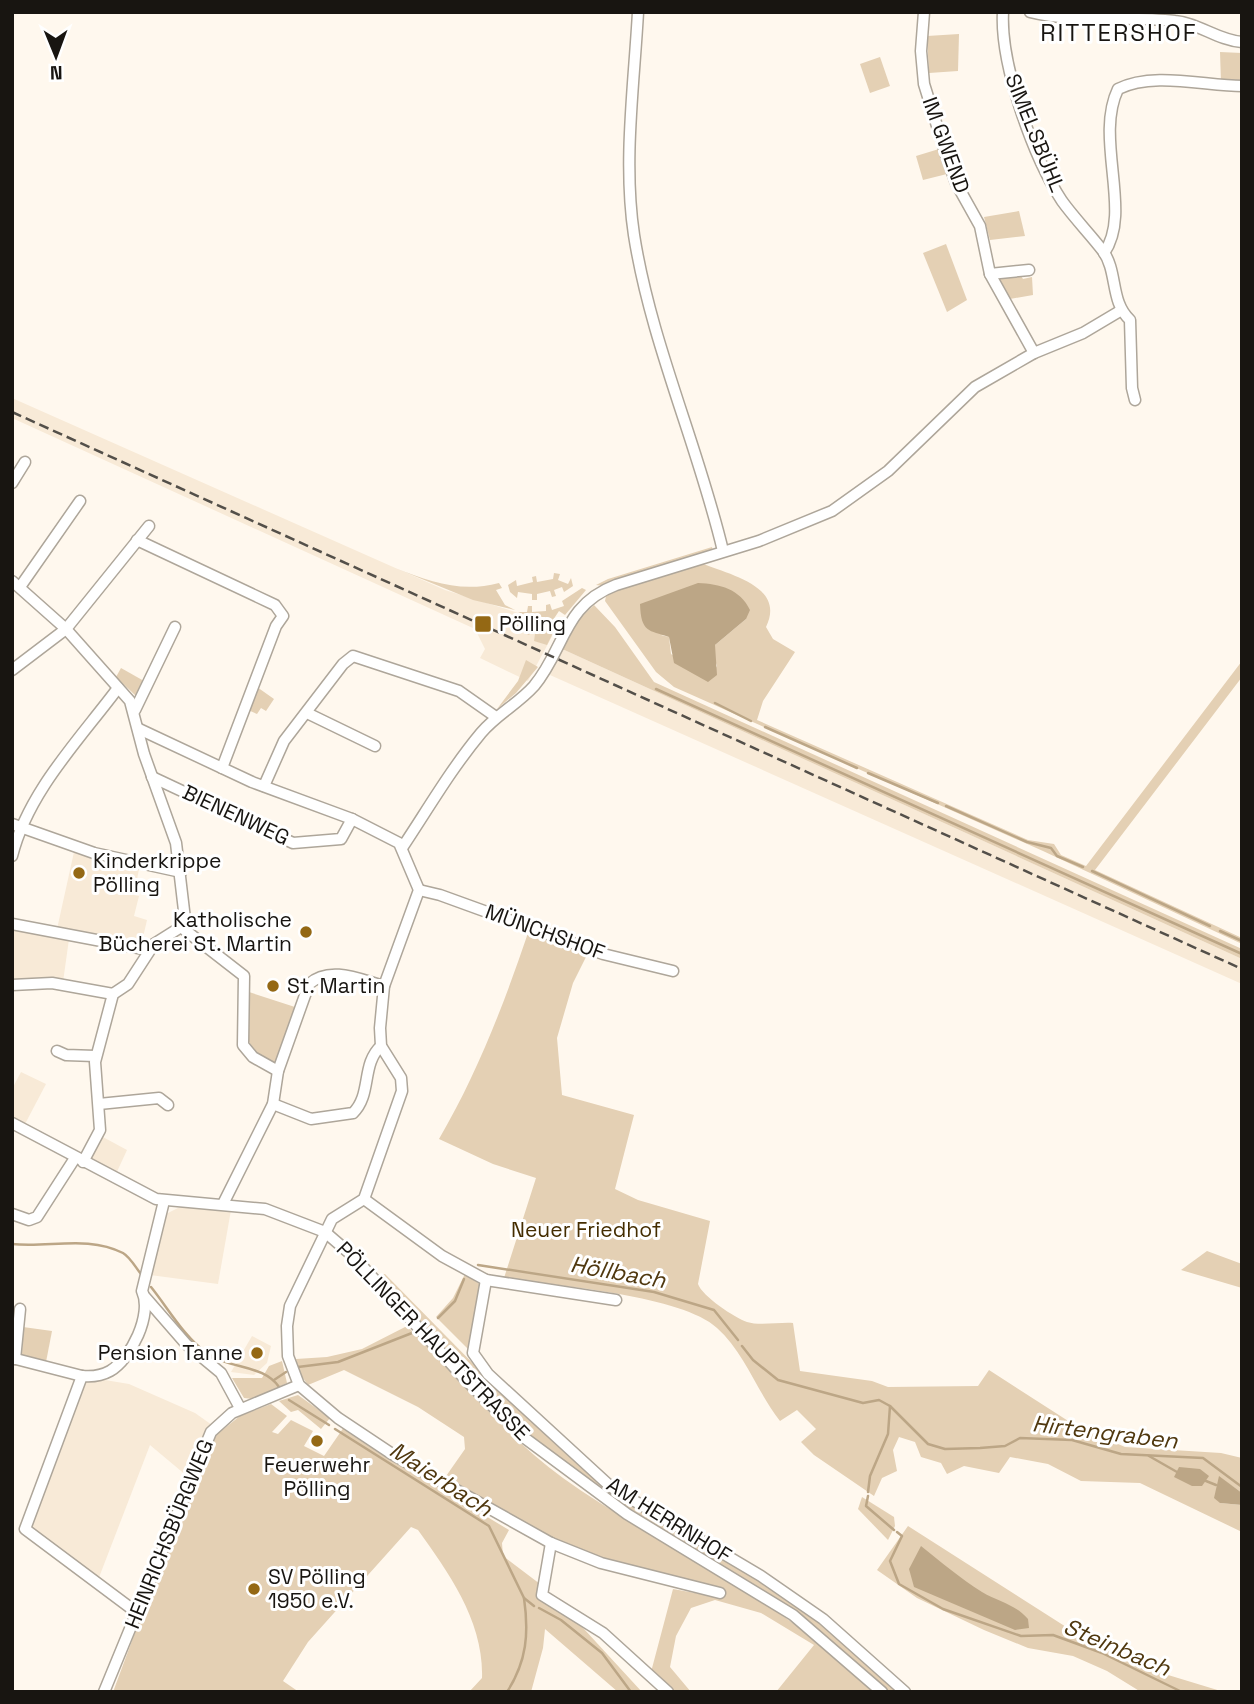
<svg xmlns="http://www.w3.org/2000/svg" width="1254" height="1704" font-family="'Space Grotesk',sans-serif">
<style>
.built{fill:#f8ead7}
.green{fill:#e4d0b4;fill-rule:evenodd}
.water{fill:#bca686}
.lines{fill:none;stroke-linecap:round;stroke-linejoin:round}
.stream{stroke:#bca686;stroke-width:2.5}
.minor-casing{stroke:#aea69a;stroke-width:13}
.minor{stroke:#fff;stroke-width:10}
.rail{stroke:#534f49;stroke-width:2.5;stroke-dasharray:10 5;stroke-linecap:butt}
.poi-dot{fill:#946814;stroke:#fff;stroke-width:2.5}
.labels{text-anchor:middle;stroke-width:6;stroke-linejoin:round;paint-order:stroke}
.street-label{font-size:21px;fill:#181511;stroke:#fff}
.poi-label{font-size:21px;fill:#181511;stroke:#fff;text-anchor:start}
.park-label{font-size:21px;fill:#442d01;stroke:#fff}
.water-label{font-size:23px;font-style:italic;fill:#50380f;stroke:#fff}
.quarter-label{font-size:24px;letter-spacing:2px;fill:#181511;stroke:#fff}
</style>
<rect width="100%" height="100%" fill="#fff8ee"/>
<!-- built -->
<g class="built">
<polygon points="12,398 445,590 528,616 556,629 528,681 480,658 485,649 475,629 12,418"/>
<polygon points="560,648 1242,959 1242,984 550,675"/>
<polygon points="74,852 139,869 134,895 139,896 134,916 147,920 141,946 57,929"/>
<polygon points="12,929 69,939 63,982 12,983"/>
<polygon points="21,1072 46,1084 25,1124 12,1117 12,1089"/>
<polygon points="101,1136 127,1150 115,1176 90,1159"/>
<polygon points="180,1207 231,1210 218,1284 150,1275 166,1214"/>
<polygon points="252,1336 271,1346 267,1363 254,1375 231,1372"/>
<polygon points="99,1379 129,1384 195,1413 212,1425 187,1476 150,1445 98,1580 32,1529 30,1524 83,1383"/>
</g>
<!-- green -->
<g class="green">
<polygon points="959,34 958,71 929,73 927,36"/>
<polygon points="1220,52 1242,53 1242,83 1221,82"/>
<polygon points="880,57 890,86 870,93 860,64"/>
<polygon points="939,149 947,174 923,180 916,156"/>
<polygon points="1019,211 1025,236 990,240 984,217"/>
<polygon points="946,244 967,300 947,312 923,253"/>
<polygon points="1019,273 1023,279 1032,277 1033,295 1010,299 999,278"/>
<polygon points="712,547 713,551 604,586 596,585 608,579"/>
<path d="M701,563C730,575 786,586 766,627L773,639L795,652L763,701L757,720L1028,840L1054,844L1061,855L1086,866L1242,661V677L1095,870L1242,938V944L1043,851L674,687L656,672L605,601L606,596L620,588ZM746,619L715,645L714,657L717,666L708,680L671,654L669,637L661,635Z"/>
<path d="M395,568C431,582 461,593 499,583L502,588L496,590L505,605L515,610L473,600Z"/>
<polygon points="554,573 560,574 558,580 568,584 571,578 573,586 564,592 562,587 554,590 556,596 552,597 550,591 537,594 537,600 532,600 532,594 518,592 517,598 510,592 508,585 516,580 517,586 533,582 532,577 536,576 537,582 553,579"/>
<polygon points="582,588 586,590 565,615 559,611 551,623 556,629 518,612 527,612 528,606 532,606 532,612 546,611 546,605 550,604 552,610 564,606 562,601"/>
<polygon points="594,605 615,627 654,682 1242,949 1242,959 560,648 577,621"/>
<polygon points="508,615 550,630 553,633 547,645 534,641 535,634 531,632 529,635 505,624"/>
<polygon points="526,660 538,667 516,693 497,709 518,681"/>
<polygon points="121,668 144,681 136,696 116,677"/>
<polygon points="257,687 274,699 266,711 261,708 257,714 248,710"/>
<path d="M528,933L587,955L573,983L557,1038L562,1095L634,1115L615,1189L638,1200L710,1221L698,1284C702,1296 735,1318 747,1322C759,1326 780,1322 793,1323L800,1371L872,1381L888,1387L978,1386L989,1370L1076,1426L1125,1447L1221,1453L1242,1458V1493L1219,1477L1220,1503L1242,1505V1532L1140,1483L1081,1481L1048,1464L1010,1457L999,1473L964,1466L947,1474L941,1463L921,1457L915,1442L899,1437L893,1450L897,1471L882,1478L874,1496L814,1455L801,1442L816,1429L797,1410L780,1421C757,1392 745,1353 717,1328C681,1295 555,1286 504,1278L536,1178L493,1164L439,1139C477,1074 504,1004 528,933Z"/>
<path d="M249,992L298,1008L276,1063C237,1049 247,1025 249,992Z"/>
<polygon points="1207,1251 1242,1264 1242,1288 1181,1270"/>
<polygon points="385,1274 501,1392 598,1480 758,1577 822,1622 901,1692 889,1692 804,1617 602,1492 533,1438 513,1414 466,1373 383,1279 381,1275"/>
<polygon points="465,1274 481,1285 468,1349 436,1317 453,1298"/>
<path d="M407,1326C459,1377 504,1435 563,1478C627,1524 698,1558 763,1602C803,1629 839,1659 875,1692H776L814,1645L761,1613L715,1600L691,1608L676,1636L670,1667L691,1692H673L651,1672L673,1589L717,1597L613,1563L553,1538L444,1479L465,1449L464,1437L418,1407L344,1370L308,1385L300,1374L296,1359L327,1357L362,1349Z"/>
<polygon points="23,1327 52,1331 46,1362 22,1355"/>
<polygon points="282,1361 287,1383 253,1399 244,1398 232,1378 262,1378 269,1366"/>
<polygon points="298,1395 330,1418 321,1429 298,1410 291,1412 279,1401"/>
<path d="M271,1404L287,1416L272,1432L278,1434L291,1420L313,1431L304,1446L324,1456L344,1427L404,1467L509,1530L502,1543L503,1556L540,1584L538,1598L573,1617L642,1692H618L545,1629L543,1648L531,1692H469L482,1678C484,1622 449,1573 418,1530L411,1527L308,1642L283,1681L299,1692H113L170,1538L216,1435L240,1416Z"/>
<polygon points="862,1497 894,1517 895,1526 888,1540 858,1509"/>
<polygon points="908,1526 1074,1632 1132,1664 1224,1692 1141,1692 1107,1671 1073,1656 1028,1648 984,1630 917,1598 877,1570"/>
</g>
<!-- water -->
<g class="water">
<path d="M698,583C720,584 740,589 750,610L746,619L715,645L717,675L708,682L674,663L669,637C649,630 641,633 640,604Z"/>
<polygon points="1179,1467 1200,1469 1209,1476 1202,1486 1192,1486 1174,1477"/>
<polygon points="1219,1476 1242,1493 1242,1505 1220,1503 1214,1498"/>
<path d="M921,1546C941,1562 960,1578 982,1592C999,1602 1015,1604 1028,1619L1029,1628L1015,1630L914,1587L909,1569Z"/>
</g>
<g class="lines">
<!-- stream -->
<g class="stream">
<polyline points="656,689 1242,954"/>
<polyline points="715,703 751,721"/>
<polyline points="765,727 857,768"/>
<polyline points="868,773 938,803"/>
<polyline points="946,806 1027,842 1051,848 1057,856 1083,867"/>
<polyline points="1092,871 1210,926"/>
<polyline points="1220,931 1242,941"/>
<path d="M12,1244C49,1248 88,1235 123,1253C130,1257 136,1268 141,1274"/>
<polyline points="478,1265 654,1292 714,1310 738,1340"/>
<path d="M151,1287C168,1308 184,1337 207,1353C231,1370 263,1364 279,1387"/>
<polyline points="438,1318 455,1301 464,1279"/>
<polyline points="742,1346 753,1360 778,1380 863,1403 879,1400 890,1406 928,1444 945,1449 980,1448 1005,1446 1020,1438 1072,1440 1121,1454 1203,1458 1242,1487"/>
<polyline points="298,1367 338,1362 412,1333"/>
<polyline points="274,1380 286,1372"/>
<polyline points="289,1400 329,1425"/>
<polyline points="335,1429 489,1526 524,1598 534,1606"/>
<polyline points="1149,1456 1177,1472"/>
<polyline points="1206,1481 1216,1485"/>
<polyline points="868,1492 870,1476 888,1434 890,1406"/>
<polyline points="868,1496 866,1506 894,1530"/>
<polyline points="897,1532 902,1536 890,1561 899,1584 943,1609 1021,1636 1053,1635 1102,1653 1182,1692"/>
<polyline points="539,1608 561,1620 602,1653 631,1692"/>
<path d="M507,1692C527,1661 529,1633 524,1598"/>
</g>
<defs>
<g id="minor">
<path d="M638,12C634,85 623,163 634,235C651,343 698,445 723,551"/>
<polyline points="924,12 921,51 924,84 947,158 956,183 980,226 990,274 1034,353"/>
<path d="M1003,12C1000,64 1033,157 1062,201C1075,219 1090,234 1103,251C1118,272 1110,302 1130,320L1132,388L1135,400"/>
<path d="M1030,12C1077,24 1127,15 1175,21C1199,23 1217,40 1242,42"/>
<path d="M1104,253C1133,212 1094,139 1118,89C1153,71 1205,86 1242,86"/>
<polyline points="990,274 1029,270"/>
<polyline points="12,483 25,462"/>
<polyline points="137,540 275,605 283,616 276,626 222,768"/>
<polyline points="12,581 66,629 130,701 144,754 176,843 185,919 181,927 154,944 128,984 113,994 95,1062 100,1130 83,1162"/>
<polyline points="20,587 80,501"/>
<polyline points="12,670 66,629 149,526"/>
<polyline points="135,710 175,627"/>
<polyline points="307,713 375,746"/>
<polyline points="139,729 252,782 352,819 399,843 419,890 384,986 380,1028 381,1046 401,1078 402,1091 364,1199 332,1219 290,1306 287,1326 288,1356 299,1385 338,1418 392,1454 551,1543 601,1563 720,1593"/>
<polyline points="152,777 293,843 341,839 352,819"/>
<polyline points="264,786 284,741 343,664 353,656 459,691 496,717"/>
<polyline points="12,824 94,853 181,872"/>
<path d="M402,848C428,809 451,769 481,733C497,714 518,704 534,686C565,649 563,605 616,585L759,541L832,511L888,471L975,387L1034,353L1083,333L1120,311"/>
<path d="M12,856C28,792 79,740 118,688"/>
<polyline points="419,890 440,895 603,954 673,971"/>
<polyline points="12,924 149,950"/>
<polyline points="181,927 244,976 243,1045 253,1057 278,1071"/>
<polyline points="12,985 52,983 113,994"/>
<polyline points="57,1051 66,1055 95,1056"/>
<polyline points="99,1104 159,1098 168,1105"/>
<path d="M273,1104L311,1119L353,1113C372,1095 361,1064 381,1046"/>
<polyline points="12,1123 156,1199 265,1209 325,1232 354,1257 464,1378 526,1439 627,1514 793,1615 882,1692"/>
<polyline points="364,1199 442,1256 486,1280 616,1300"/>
<path d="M223,1204L273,1104L278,1071L309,984C330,965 361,980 384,986"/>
<polyline points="12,1214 29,1220 37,1217 75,1158"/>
<polyline points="486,1280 473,1353 488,1374 611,1487 761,1576 823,1619 905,1692"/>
<polyline points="145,1297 186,1344 221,1373 240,1408"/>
<polyline points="12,1358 82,1376"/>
<polyline points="15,1359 20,1309"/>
<polyline points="551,1543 542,1595 603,1633 668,1692"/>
<path d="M136,1612L25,1529L82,1376C92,1377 101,1376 110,1371C131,1359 153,1314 142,1291L164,1201"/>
<polyline points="104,1692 211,1432 232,1413 299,1385"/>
</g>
</defs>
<!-- minor casing -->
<use href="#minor" class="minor-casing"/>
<!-- minor -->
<use href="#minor" class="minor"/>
<!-- rail -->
<polyline class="rail" points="12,412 1242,969"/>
</g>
<!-- markers -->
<g class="poi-dot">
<rect x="474" y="615" width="18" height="18" rx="3.5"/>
<circle cx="79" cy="873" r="7"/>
<circle cx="306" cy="932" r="7"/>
<circle cx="273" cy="986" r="7"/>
<circle cx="257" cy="1353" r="7"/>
<circle cx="317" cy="1441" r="7"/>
<circle cx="254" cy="1589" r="7"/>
</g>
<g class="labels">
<!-- street labels -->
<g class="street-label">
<text transform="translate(1035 133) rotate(68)" y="7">SIMELSBÜHL</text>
<text transform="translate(946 145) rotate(70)" y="7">IM GWEND</text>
<text transform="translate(236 815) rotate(25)" y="7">BIENENWEG</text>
<text transform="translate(545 932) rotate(20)" y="7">MÜNCHSHOF</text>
<text transform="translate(433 1341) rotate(46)" y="7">PÖLLINGER HAUPTSTRASSE</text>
<text transform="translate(669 1520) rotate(32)" y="7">AM HERRNHOF</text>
<text transform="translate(169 1534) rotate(-68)" y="7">HEINRICHSBÜRGWEG</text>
</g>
<!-- poi labels -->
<g class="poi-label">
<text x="499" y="631">Pölling</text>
<text x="93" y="868">Kinderkrippe<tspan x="93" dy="24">Pölling</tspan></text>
<text x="292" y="927" text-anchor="end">Katholische<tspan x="292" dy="24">Bücherei St. Martin</tspan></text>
<text x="287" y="993">St. Martin</text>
<text x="243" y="1360" text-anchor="end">Pension Tanne</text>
<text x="317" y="1472" text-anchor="middle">Feuerwehr<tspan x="317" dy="24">Pölling</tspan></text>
<text x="268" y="1584">SV Pölling<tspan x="268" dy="24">1950 e.V.</tspan></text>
</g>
<!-- park labels -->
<g class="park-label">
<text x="586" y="1237">Neuer Friedhof</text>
</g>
<!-- water labels -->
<g class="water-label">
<text transform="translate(618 1272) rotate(10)" y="8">Höllbach</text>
<text transform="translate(1105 1432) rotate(7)" y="8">Hirtengraben</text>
<text transform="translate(441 1479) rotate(33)" y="8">Maierbach</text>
<text transform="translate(1117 1647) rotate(23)" y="8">Steinbach</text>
</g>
<!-- quarter labels -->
<g class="quarter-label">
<text x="1119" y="41">RITTERSHOF</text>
</g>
</g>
<!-- border -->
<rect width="1254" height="1704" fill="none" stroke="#181511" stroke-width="28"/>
<!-- north arrow -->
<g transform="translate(56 56) rotate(179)" stroke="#ffffff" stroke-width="5" paint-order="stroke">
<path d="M0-5L12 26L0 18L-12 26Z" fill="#181511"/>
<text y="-10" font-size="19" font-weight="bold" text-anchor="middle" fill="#181511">N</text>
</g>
</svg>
